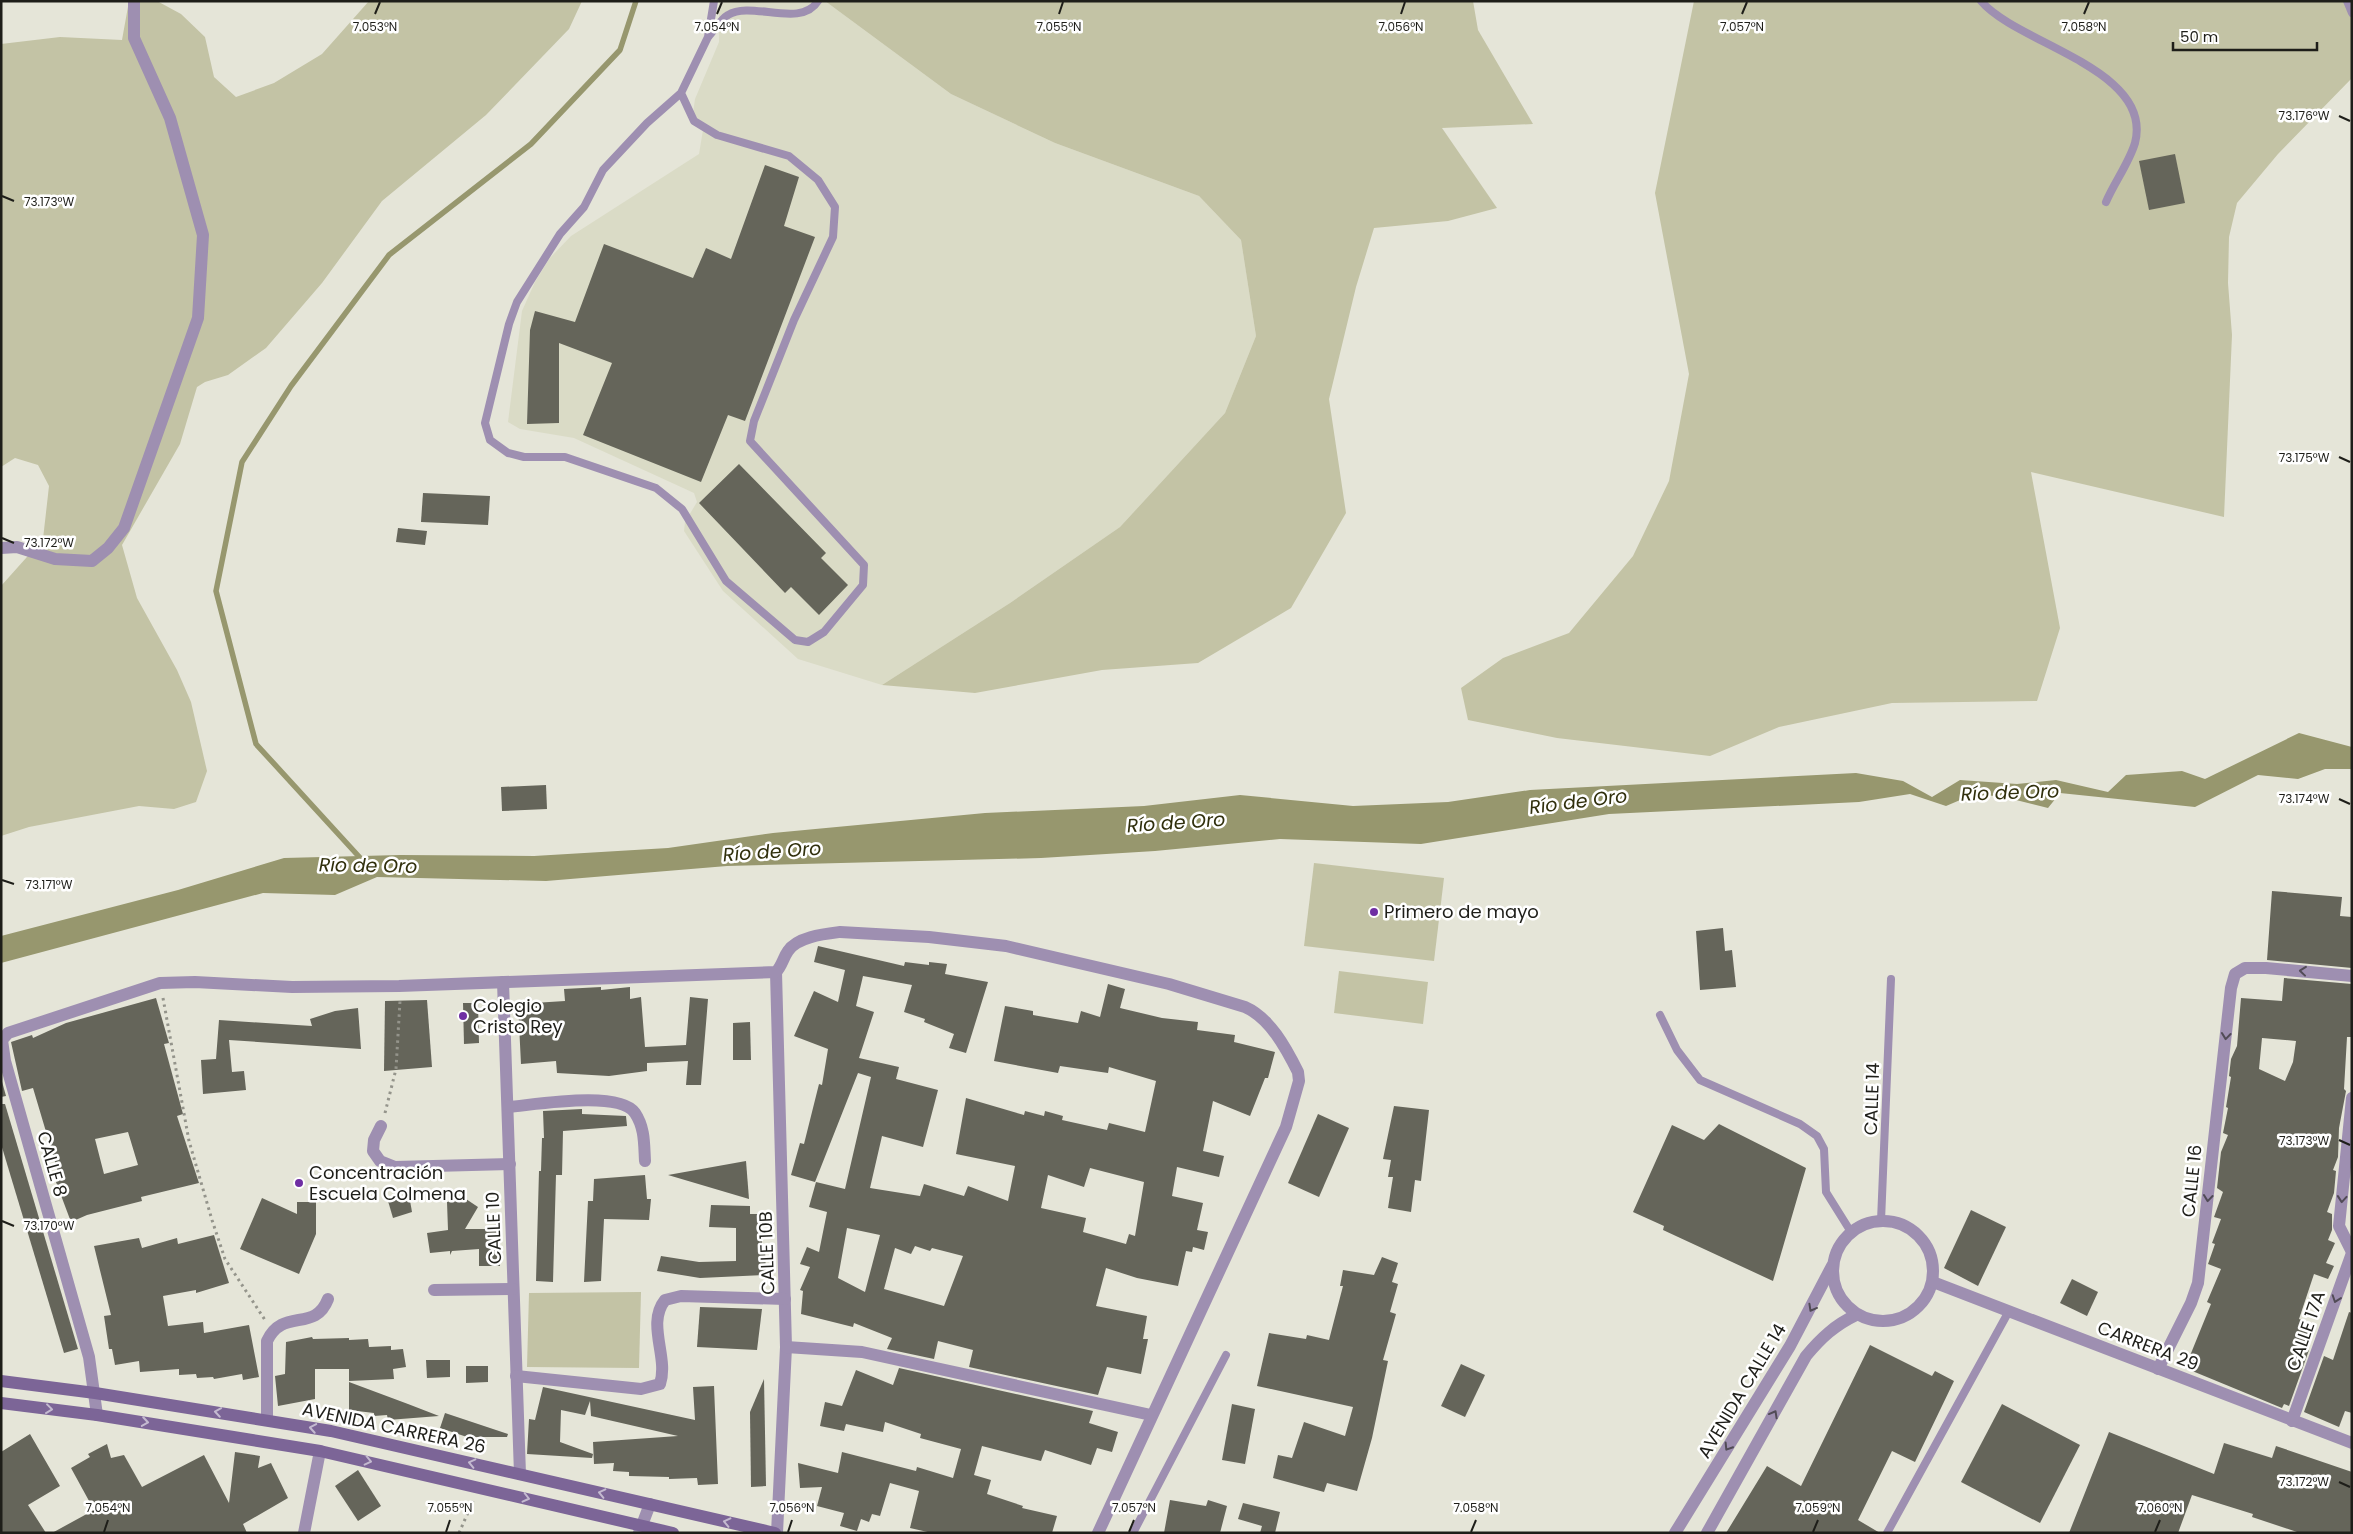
<svg xmlns="http://www.w3.org/2000/svg" width="2353" height="1534" font-family="Poppins,sans-serif">
<style>
.built{fill:#dadbc6}
.green{fill:#c3c3a5}
.water{fill:#97976e}
.lines{fill:none;stroke-linecap:round;stroke-linejoin:round}
.stream{stroke:#97976e;stroke-width:5.5}
.building{fill:#65655a;fill-rule:evenodd}
.path{stroke:#94948b;stroke-width:3;stroke-dasharray:2.5 4;stroke-linecap:butt}
.service{stroke:#9e8fb1;stroke-width:8}
.minor{stroke:#9e8fb1;stroke-width:12}
.secondary{stroke:#7c6597;stroke-width:12}
.oneway{stroke:#514b56}
.oneway2{stroke:#c4bad0}
.ticks{fill:none;stroke:#1e1e19;stroke-width:2}
.poi-dot{fill:#6f2ea3;stroke:#fff;stroke-width:2}
.labels{text-anchor:middle;stroke-width:5;stroke-linejoin:round;paint-order:stroke}
.poi-label{font-size:18px;fill:#1e1e19;stroke:#fff;text-anchor:start}
.street-label{font-size:18px;fill:#1e1e19;stroke:#fff}
.water-label{font-size:19px;font-style:italic;fill:#302f0c;stroke:#fff}
.ticks-label{font-size:12px;text-anchor:middle;fill:#1e1e19;stroke:#fff;stroke-width:5;stroke-linejoin:round;paint-order:stroke}
</style>
<rect width="100%" height="100%" fill="#e5e5d8"/>
<!-- built -->
<polygon class="built" points="719,1 825,1 951,94 1055,143 1199,196 1241,240 1256,336 1225,413 1120,527 1010,603 882,685 798,659 723,591 684,531 685,522 697,502 694,493 574,438 520,429 508,422 522,311 535,282 549,259 571,236 699,154 703,130 693,113 695,99 719,42"/>
<!-- green -->
<g class="green">
<polygon points="129,1 157,1 181,14 205,37 214,77 236,97 274,83 322,54 369,1 582,1 569,29 486,115 382,201 322,283 266,348 228,375 205,382 197,387 180,444 122,545 137,598 177,670 191,702 207,771 196,802 174,809 139,806 29,827 1,836 1,586 43,539 49,486 38,465 15,458 1,467 1,44 60,37 122,40"/>
<polygon points="825,1 1473,1 1478,30 1533,124 1442,128 1497,208 1448,221 1374,228 1356,287 1329,399 1346,513 1291,608 1198,663 1102,670 975,693 882,685 1010,603 1120,527 1225,413 1256,336 1241,240 1199,196 1055,143 951,94"/>
<polygon points="1694,1 2352,1 2352,78 2278,154 2237,203 2229,237 2228,283 2232,335 2224,517 2031,472 2060,628 2037,701 1892,703 1779,727 1710,756 1557,738 1468,720 1461,688 1503,658 1569,633 1633,556 1669,481 1689,374 1655,193"/>
<polygon points="1314,863 1444,878 1434,961 1304,946"/>
<polygon points="1339,971 1428,982 1423,1024 1334,1013"/>
<polygon points="641,1292 639,1368 527,1367 529,1293"/>
</g>
<!-- water -->
<polygon class="water" points="2299,733 2352,747 2352,769 2325,769 2298,779 2258,775 2195,807 2060,793 2048,808 2000,796 1972,795 1946,806 1910,794 1859,802 1609,814 1421,844 1280,839 1155,851 1041,858 727,866 546,881 377,877 335,895 263,893 1,963 1,936 178,890 284,858 400,855 534,856 668,848 773,833 985,813 1144,806 1240,795 1353,806 1448,802 1530,790 1856,773 1903,781 1932,797 1960,780 2017,784 2056,780 2108,792 2126,775 2182,771 2205,779"/>
<g class="lines">
<!-- stream -->
<polyline class="stream" points="363,861 256,744 216,591 242,462 291,386 389,255 531,144 620,50 636,1"/>
</g>
<!-- building -->
<g class="building">
<polygon points="2175,154 2185,203 2149,210 2139,161"/>
<polygon points="765,165 799,177 784,226 815,237 745,421 728,415 701,482 583,435 612,363 559,343 559,423 527,424 530,330 535,311 575,322 604,244 693,278 706,248 731,259"/>
<polygon points="739,464 826,553 821,558 848,585 819,615 791,587 785,593 699,503"/>
<polygon points="423,493 490,496 488,525 421,522"/>
<polygon points="398,528 427,531 425,545 396,542"/>
<polygon points="546,785 547,809 502,811 501,787"/>
<polygon points="2272,891 2342,897 2340,916 2352,917 2352,968 2267,960"/>
<polygon points="1723,928 1725,951 1732,950 1736,987 1700,990 1696,931"/>
<path d="M818,946L904,966L905,962L929,965V962L947,964L945,974L988,982L966,1053L949,1048L954,1034L924,1022L925,1019L904,1012L912,985L863,976L856,1006L874,1012L859,1058L899,1067L896,1079L938,1090L923,1147L882,1136L870,1188L920,1196L924,1184L964,1196L968,1186L1008,1201L1015,1166L956,1154L966,1098L1024,1115L1025,1111L1044,1116L1045,1111L1063,1116L1062,1120L1107,1130L1109,1123L1145,1132L1156,1081L1109,1067L1108,1073L1060,1066L1058,1073L994,1061L1005,1006L1033,1011V1015L1078,1023L1081,1011L1100,1017L1108,984L1125,989L1120,1008L1162,1018L1198,1022L1197,1030L1235,1035L1234,1042L1275,1052L1268,1078H1265L1250,1116L1213,1101L1203,1151L1224,1156L1219,1177L1177,1167L1172,1196L1203,1203L1197,1230L1208,1232L1204,1250L1193,1247L1192,1252L1186,1251L1178,1286L1137,1278L1106,1268L1096,1306L1147,1316L1143,1339H1148L1141,1374L1107,1367L1098,1395L969,1367L973,1350L938,1341L934,1359L887,1349L892,1338L854,1323L853,1327L801,1314L803,1291L800,1290L810,1267L800,1264L807,1247L819,1252L827,1212L809,1207L816,1182L845,1189L871,1077L858,1073L815,1182L791,1175L800,1143L804,1144L819,1084L822,1085L828,1049L794,1036L814,991L838,1002L845,970L814,962ZM1090,1168L1144,1182L1135,1236L1129,1234L1126,1244L1083,1232L1086,1218L1041,1208L1048,1175L1084,1187ZM847,1228L880,1235L865,1292L838,1278ZM915,1246L930,1251L932,1248L963,1256L944,1306L884,1289L895,1248L911,1254Z"/>
<path d="M2284,978L2352,984V1037H2347L2344,1089L2346,1091L2339,1128L2338,1157L2333,1170L2336,1171L2334,1193L2327,1212L2332,1214V1230L2328,1240L2335,1243L2326,1263L2334,1266L2328,1279L2314,1274L2299,1319L2312,1324L2304,1348L2309,1350L2289,1406L2284,1404L2282,1408L2185,1368L2211,1304L2207,1302L2221,1269L2208,1264L2215,1244L2212,1243L2221,1219L2214,1217L2223,1192L2217,1188L2221,1152L2228,1135L2223,1133L2228,1108L2226,1107L2231,1077L2229,1076L2231,1059L2237,1046L2241,998L2282,1001ZM2262,1038L2296,1041L2293,1062L2285,1081L2259,1069Z"/>
<polygon points="601,987 601,990 630,987 630,999 641,997 645,1047 686,1045 690,997 708,999 701,1085 686,1085 688,1061 647,1063 647,1071 609,1076 557,1073 556,1061 521,1064 518,1004 565,1001 564,989"/>
<path d="M156,998L169,1043L164,1044L183,1114L177,1116L199,1183L141,1197L142,1201L87,1215L71,1222L53,1174L58,1172L33,1088L22,1091L11,1042L32,1035L33,1038L66,1023ZM128,1132L138,1165L104,1174L95,1139Z"/>
<polygon points="427,1000 432,1067 384,1071 385,1001"/>
<polygon points="463,1003 478,1003 479,1043 464,1044"/>
<polygon points="358,1008 361,1049 229,1040 232,1072 244,1071 246,1090 203,1094 201,1060 216,1059 219,1020 312,1026 310,1019 335,1011"/>
<polygon points="750,1022 751,1060 733,1060 733,1023"/>
<polygon points="1,1078 6,1096 1,1097"/>
<polygon points="1,1104 5,1104 78,1349 64,1353 1,1144"/>
<polygon points="1394,1106 1429,1110 1421,1181 1415,1180 1411,1212 1388,1208 1393,1177 1388,1177 1391,1160 1383,1159"/>
<polygon points="582,1109 582,1114 626,1116 627,1126 563,1131 562,1175 556,1175 553,1282 536,1281 539,1171 541,1171 542,1138 544,1138 543,1111"/>
<polygon points="1318,1114 1349,1128 1319,1197 1288,1183"/>
<polygon points="1719,1124 1806,1168 1773,1281 1663,1230 1664,1226 1633,1212 1672,1125 1704,1140"/>
<polygon points="746,1161 749,1199 668,1175"/>
<polygon points="645,1175 647,1199 651,1199 649,1220 604,1219 601,1281 584,1282 588,1201 593,1201 594,1179"/>
<polygon points="409,1195 412,1212 393,1218 388,1201"/>
<polygon points="463,1197 478,1207 465,1229 500,1229 500,1266 479,1266 479,1249 452,1251 450,1255 450,1251 430,1253 427,1233 448,1230 447,1202"/>
<polygon points="262,1198 297,1214 297,1202 316,1202 316,1234 299,1274 240,1249"/>
<polygon points="711,1205 750,1206 750,1214 762,1214 762,1247 765,1247 766,1275 700,1278 657,1271 661,1256 699,1262 736,1261 736,1228 709,1227"/>
<polygon points="1971,1210 2006,1227 1978,1286 1944,1268"/>
<polygon points="214,1235 229,1283 196,1293 196,1290 163,1296 168,1326 203,1322 204,1333 249,1325 259,1377 243,1380 242,1374 214,1379 213,1377 197,1378 196,1374 179,1375 179,1369 140,1372 139,1361 115,1365 112,1349 109,1349 104,1316 111,1315 94,1246 139,1238 142,1248 177,1238 178,1244"/>
<polygon points="1382,1257 1398,1263 1392,1282 1398,1284 1390,1312 1396,1314 1383,1360 1388,1361 1372,1438 1357,1491 1327,1483 1324,1492 1273,1478 1278,1455 1292,1458 1304,1422 1345,1436 1353,1407 1257,1386 1269,1333 1306,1339 1307,1335 1329,1340 1343,1286 1340,1286 1343,1270 1374,1275"/>
<polygon points="2072,1279 2098,1292 2087,1316 2060,1303"/>
<polygon points="700,1307 762,1309 757,1350 697,1347"/>
<polygon points="2349,1312 2352,1313 2352,1413 2345,1411 2339,1427 2304,1412 2324,1356 2333,1360"/>
<polygon points="312,1337 313,1339 349,1338 349,1340 368,1339 369,1347 391,1346 391,1350 403,1349 406,1367 393,1369 394,1379 349,1381 349,1369 315,1369 315,1399 278,1406 275,1376 285,1374 286,1342"/>
<polygon points="1870,1345 1932,1376 1935,1371 1954,1381 1915,1462 1892,1451 1858,1520 1880,1533 1726,1533 1767,1466 1801,1486"/>
<polygon points="426,1360 450,1360 450,1377 427,1378"/>
<polygon points="1461,1364 1485,1375 1465,1417 1441,1406"/>
<polygon points="466,1366 488,1366 488,1382 466,1383"/>
<polygon points="899,1368 1093,1411 1089,1423 1118,1432 1112,1452 1097,1448 1091,1465 1045,1450 1041,1461 982,1446 974,1475 991,1480 987,1494 1023,1506 1022,1508 1057,1516 1052,1533 932,1533 910,1528 919,1491 890,1483 880,1516 872,1514 869,1522 861,1519 857,1531 840,1526 844,1513 817,1506 822,1487 800,1488 798,1463 838,1473 842,1452 916,1471 917,1467 953,1478 961,1449 920,1438 921,1434 885,1422 883,1432 846,1424 844,1431 820,1426 825,1402 842,1406 856,1370 893,1385"/>
<polygon points="764,1379 766,1486 751,1487 750,1412"/>
<polygon points="349,1382 408,1404 439,1416 388,1420 387,1415 374,1416 374,1413 349,1410"/>
<polygon points="714,1386 718,1484 698,1485 697,1478 669,1479 669,1477 629,1476 629,1472 613,1471 614,1463 594,1464 593,1442 678,1436 591,1416 590,1401 585,1415 561,1410 560,1442 593,1454 592,1458 527,1454 529,1419 535,1420 543,1387 695,1420 693,1387"/>
<polygon points="1232,1404 1255,1409 1245,1464 1222,1460"/>
<polygon points="2002,1404 2080,1445 2040,1523 1961,1482"/>
<polygon points="445,1413 508,1434 507,1437 467,1437 440,1428"/>
<polygon points="2109,1432 2214,1474 2224,1443 2272,1458 2276,1446 2352,1472 2352,1533 2300,1533 2252,1517 2253,1514 2192,1495 2178,1533 2069,1533"/>
<polygon points="30,1434 60,1486 28,1505 46,1533 1,1533 1,1452"/>
<polygon points="107,1444 111,1458 124,1455 142,1487 204,1455 229,1503 235,1452 260,1456 258,1468 271,1463 288,1498 243,1524 247,1533 52,1533 94,1510 71,1468 90,1457 88,1454"/>
<polygon points="358,1470 381,1506 358,1521 335,1486"/>
<polygon points="1170,1500 1206,1506 1208,1500 1227,1506 1220,1533 1164,1533"/>
<polygon points="1243,1503 1280,1512 1275,1533 1260,1533 1262,1526 1238,1519"/>
</g>
<g class="lines">
<!-- path -->
<g class="path">
<polyline points="163,998 189,1141 212,1220 225,1259 265,1320"/>
<polyline points="385,1113 396,1069 400,1001"/>
<polyline points="459,1533 473,1501"/>
</g>
<!-- service -->
<g class="service">
<path d="M1981,1C2017,44 2154,69 2135,143C2129,163 2114,183 2106,202"/>
<polyline points="2347,1 2352,13"/>
<path d="M709,36C715,29 721,19 728,15C751,0 801,29 818,1"/>
<polyline points="681,93 694,121 717,135 789,156 818,180 835,207 833,237 794,320 754,421 750,441 864,565 863,585 824,632 808,642 795,640 726,581 682,509 656,488 565,457 524,457 508,453 490,440 485,423 509,324 517,302 560,234 584,207 603,170 647,123 681,93 708,37 714,1"/>
<polyline points="1660,1015 1677,1050 1700,1080 1800,1124 1817,1136 1824,1149 1826,1192 1851,1232"/>
<polyline points="1881,1221 1891,979"/>
<polyline points="1133,1533 1226,1355"/>
<polyline points="1887,1533 2009,1311"/>
</g>
<!-- minor -->
<g class="minor">
<polyline points="1,548 17,547 55,559 92,561 108,548 124,528 198,318 203,235 170,118 134,38 134,1"/>
<polyline points="776,972 786,1347 777,1533"/>
<polyline points="503,982 520,1474"/>
<polyline points="2352,1098 2339,1226 2352,1252"/>
<path d="M508,1107C534,1105 619,1090 635,1113C645,1128 644,1144 645,1161"/>
<polyline points="381,1126 374,1140 373,1151 380,1161 395,1167 510,1164"/>
<circle cx="1883" cy="1271" r="50"/>
<polyline points="1933,1282 2352,1443"/>
<polyline points="434,1290 513,1289"/>
<polyline points="786,1347 862,1352 1151,1415"/>
<polyline points="2158,1369 2191,1303 2198,1283 2231,988 2235,974 2245,968 2266,968 2352,976"/>
<path d="M516,1376L641,1389L660,1384C669,1357 646,1324 665,1300L681,1296L785,1299"/>
<path d="M97,1415L89,1357L5,1061L2,1040L8,1033L160,983L195,982L292,987L399,986L776,972C782,966 783,958 788,951C797,937 824,934 840,932L929,937L1006,946L1169,984L1245,1007C1270,1018 1286,1048 1298,1072L1299,1081L1286,1127L1098,1533"/>
<path d="M267,1420V1341C283,1307 315,1333 328,1299"/>
<polyline points="2292,1421 2352,1253"/>
<polyline points="304,1533 320,1451"/>
<polyline points="639,1533 650,1504"/>
<polyline points="1675,1533 1790,1346 1832,1266"/>
<path d="M1707,1533L1806,1356C1821,1338 1835,1325 1856,1315"/>
</g>
<!-- secondary -->
<g class="secondary">
<polyline points="1,1381 95,1393 331,1431 775,1533"/>
<polyline points="1,1403 97,1415 320,1451 673,1533"/>
</g>
</g>
<!-- one-way arrows -->
<defs><path id="oneway-chevron" d="M-2-3.5L2.5 0L-2 3.5" fill="none" stroke-width="1.6" stroke-linecap="round" stroke-linejoin="round" transform="scale(1.25)"/></defs>
<g class="oneway">
<use href="#oneway-chevron" transform="translate(2303 971) rotate(-174)"/>
<use href="#oneway-chevron" transform="translate(2226 1036) rotate(96)"/>
<use href="#oneway-chevron" transform="translate(2208 1198) rotate(96)"/>
<use href="#oneway-chevron" transform="translate(2342 1199) rotate(95)"/>
<use href="#oneway-chevron" transform="translate(2336 1299) rotate(109)"/>
<use href="#oneway-chevron" transform="translate(1812 1308) rotate(119)"/>
<use href="#oneway-chevron" transform="translate(1774 1414) rotate(-61)"/>
<use href="#oneway-chevron" transform="translate(1728 1447) rotate(122)"/>
</g>
<g class="oneway2">
<use href="#oneway-chevron" transform="translate(49 1409) rotate(7)"/>
<use href="#oneway-chevron" transform="translate(218 1412) rotate(-171)"/>
<use href="#oneway-chevron" transform="translate(145 1422) rotate(9)"/>
<use href="#oneway-chevron" transform="translate(313 1428) rotate(-170)"/>
<use href="#oneway-chevron" transform="translate(368 1461) rotate(13)"/>
<use href="#oneway-chevron" transform="translate(472 1463) rotate(-167)"/>
<use href="#oneway-chevron" transform="translate(602 1493) rotate(-167)"/>
<use href="#oneway-chevron" transform="translate(526 1498) rotate(14)"/>
<use href="#oneway-chevron" transform="translate(727 1522) rotate(-167)"/>
</g>
<!-- ticks -->
<path class="ticks" d="M375,14L380,2M717,14L722,2M1059,14L1063,2M1401,14L1405,2M1742,14L1747,2M2084,14L2089,2M2339,116L2350,121M2,196L14,201M2339,457L2350,462M2,538L14,543M2339,799L2350,804M2,880L14,884M2339,1140L2350,1145M2,1221L14,1226M2339,1482L2350,1487M104,1532L108,1520M446,1532L450,1520M788,1532L792,1520M1129,1532L1134,1520M1471,1532L1476,1520M1813,1532L1818,1520M2155,1532L2160,1520"/>
<!-- markers -->
<g class="poi-dot">
<circle cx="1374" cy="912" r="5"/>
<circle cx="463" cy="1016" r="5"/>
<circle cx="299" cy="1183" r="5"/>
</g>
<g class="labels">
<!-- poi labels -->
<g class="poi-label">
<text x="1384" y="918">Primero de mayo</text>
<text x="473" y="1012">Colegio<tspan x="473" dy="21">Cristo Rey</tspan></text>
<text x="309" y="1179">Concentración<tspan x="309" dy="21">Escuela Colmena</tspan></text>
</g>
<!-- street labels -->
<g class="street-label">
<text transform="translate(1872 1099) rotate(-88)" y="6">CALLE 14</text>
<text transform="translate(52 1164) rotate(74)" y="6">CALLE 8</text>
<text transform="translate(2192 1181) rotate(-84)" y="6">CALLE 16</text>
<text transform="translate(494 1228) rotate(-92)" y="6">CALLE 10</text>
<text transform="translate(767 1253) rotate(-92)" y="6">CALLE 10B</text>
<text transform="translate(2306 1331) rotate(-71)" y="6">CALLE 17A</text>
<text transform="translate(2148 1346) rotate(21)" y="6">CARRERA 29</text>
<text transform="translate(1742 1391) rotate(-59)" y="6">AVENIDA CALLE 14</text>
<text transform="translate(394 1428) rotate(12)" y="6">AVENIDA CARRERA 26</text>
</g>
<!-- water labels -->
<g class="water-label">
<text transform="translate(2010 792) rotate(-2)" y="7">Río de Oro</text>
<text transform="translate(1578 801) rotate(-7)" y="7">Río de Oro</text>
<text transform="translate(1176 822) rotate(-4)" y="7">Río de Oro</text>
<text transform="translate(772 851) rotate(-4)" y="7">Río de Oro</text>
<text transform="translate(368 865) rotate(1)" y="7">Río de Oro</text>
</g>
</g>
<g class="ticks-label">
<text x="375" y="31">7.053°N</text>
<text x="717" y="31">7.054°N</text>
<text x="1059" y="31">7.055°N</text>
<text x="1401" y="31">7.056°N</text>
<text x="1742" y="31">7.057°N</text>
<text x="2084" y="31">7.058°N</text>
<text x="2304" y="120">73.176°W</text>
<text x="49" y="206">73.173°W</text>
<text x="2304" y="462">73.175°W</text>
<text x="49" y="547">73.172°W</text>
<text x="2304" y="803">73.174°W</text>
<text x="49" y="889">73.171°W</text>
<text x="2304" y="1145">73.173°W</text>
<text x="49" y="1230">73.170°W</text>
<text x="2304" y="1486">73.172°W</text>
<text x="108" y="1512">7.054°N</text>
<text x="450" y="1512">7.055°N</text>
<text x="792" y="1512">7.056°N</text>
<text x="1134" y="1512">7.057°N</text>
<text x="1476" y="1512">7.058°N</text>
<text x="1818" y="1512">7.059°N</text>
<text x="2160" y="1512">7.060°N</text>
</g>
<!-- border -->
<rect width="2353" height="1534" fill="none" stroke="#1e1e19" stroke-width="5"/>
<!-- scale -->
<path d="M2173 42v8h144v-8" fill="none" stroke="#1e1e19" stroke-width="2.5"/>
<text x="2180" y="42" font-size="15" fill="#1e1e19" stroke="#ffffff" stroke-width="4" paint-order="stroke">50 m</text>
</svg>
